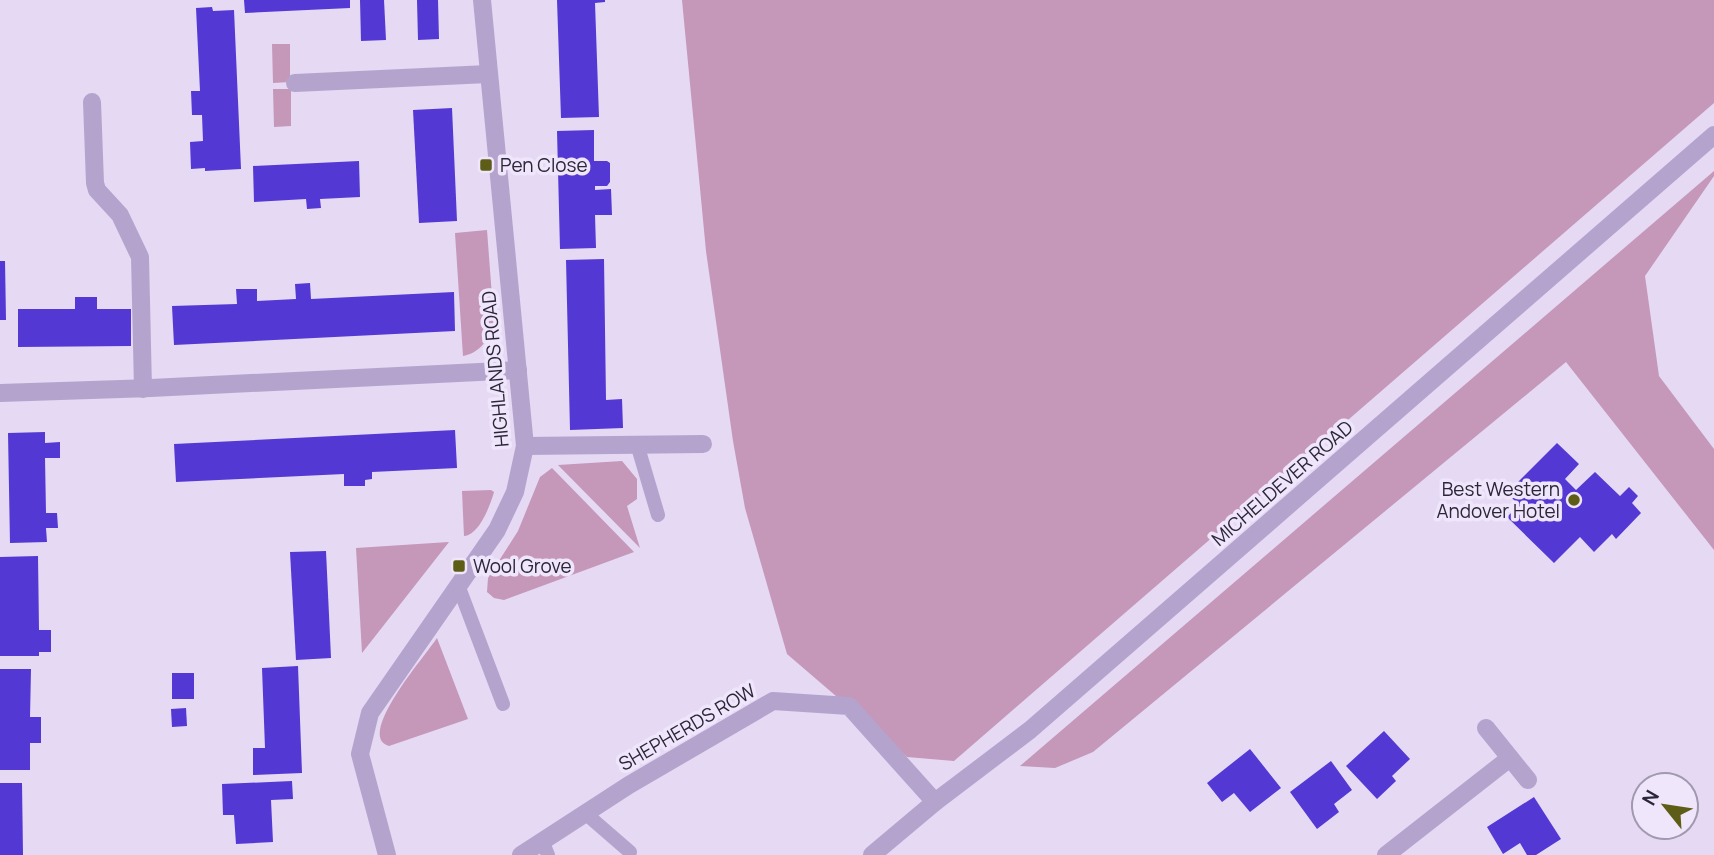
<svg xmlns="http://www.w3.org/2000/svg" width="1714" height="855" font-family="Manrope,sans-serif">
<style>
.green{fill:#c597b9}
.building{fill:#5338d3}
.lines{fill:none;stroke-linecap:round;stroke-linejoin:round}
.service{stroke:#b4a4cd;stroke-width:14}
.minor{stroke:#b4a4cd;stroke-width:18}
.poi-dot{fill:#5e5d17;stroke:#f0e6fb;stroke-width:2.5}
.labels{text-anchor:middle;stroke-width:7;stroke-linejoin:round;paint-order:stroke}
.poi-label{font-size:19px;fill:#2b2638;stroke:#f0e6fb;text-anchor:start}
.street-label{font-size:19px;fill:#2b2638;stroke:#f0e6fb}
</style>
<rect width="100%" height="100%" fill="#e5d9f4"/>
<!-- green -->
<g class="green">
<polygon points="682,0 1714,0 1714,103 954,761 907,757 787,654 745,508 733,441 706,251"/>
<polygon points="272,44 290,44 290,82 273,83"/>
<polygon points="273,89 291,89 291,126 274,127"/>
<polygon points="1714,171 1714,176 1645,276 1659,376 1714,449 1714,550 1566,362 1093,752 1055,768 1020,766"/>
<path d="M487,230L494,323C490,338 480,353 463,356L455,233Z"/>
<polygon points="622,461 637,479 637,499 627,506 640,548 558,465"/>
<polygon points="552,468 634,552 504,600 494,598 487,592 488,578 518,531 540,477"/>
<path d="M491,490L494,492C490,506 479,535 464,536L462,491Z"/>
<polygon points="449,542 362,653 356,548"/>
<path d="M437,638L468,719L389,746C355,736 426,655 437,638Z"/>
</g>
<!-- building -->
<g class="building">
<polygon points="244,0 350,0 350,8 245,13"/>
<polygon points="360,0 384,0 386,40 361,41"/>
<polygon points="417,0 438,0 439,39 418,40"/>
<polygon points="557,0 605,0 605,2 595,3 599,117 561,118"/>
<polygon points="212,7 213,11 234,10 241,169 205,171 205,168 191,169 190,142 203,141 202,115 192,115 191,91 200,91 196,8"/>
<polygon points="452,108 457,221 419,223 413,110"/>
<polygon points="594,130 594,161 607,161 610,163 610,182 607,186 595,186 595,190 611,189 612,215 595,215 596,248 560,249 557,131"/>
<polygon points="359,161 360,197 320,199 321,208 307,209 306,199 254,202 253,166"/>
<polygon points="604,259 606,400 622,399 623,428 570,430 566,260"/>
<polygon points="0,261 5,261 6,320 0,320"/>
<polygon points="310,283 311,299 454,292 455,331 174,345 172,306 237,304 236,289 257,289 257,301 296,299 295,284"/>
<polygon points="75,297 97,297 97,309 131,309 131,346 18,347 18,309 75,309"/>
<polygon points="455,430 457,468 372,472 372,479 365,480 365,486 344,486 344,474 176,482 174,444"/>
<polygon points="45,432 45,443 60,442 60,458 45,458 46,513 57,513 58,528 46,528 47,542 10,543 8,433"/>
<polygon points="1557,443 1579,464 1565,479 1576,490 1595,472 1620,496 1629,487 1638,496 1632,503 1641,513 1616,539 1612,534 1594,552 1580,537 1554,563 1507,517 1519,505 1507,493"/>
<polygon points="326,551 331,658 296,660 290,552"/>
<polygon points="38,556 39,630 51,630 51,652 39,652 39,656 0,656 0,557"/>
<polygon points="298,666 302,773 253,775 253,748 265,748 262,668"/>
<polygon points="0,669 31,669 30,717 41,717 41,743 30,743 30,770 0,770"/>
<rect x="172" y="673" width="22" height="26"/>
<polygon points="186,708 187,726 172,727 171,709"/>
<polygon points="1384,731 1410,759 1392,776 1396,781 1377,799 1346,766"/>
<polygon points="1250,749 1281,788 1250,812 1234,793 1222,802 1207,783"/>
<polygon points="1331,761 1352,790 1334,804 1339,812 1317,829 1290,792"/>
<polygon points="292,781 293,799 271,800 273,842 236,844 234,815 223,815 222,784"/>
<polygon points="0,783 22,783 23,855 0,855"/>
<polygon points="1534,797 1561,839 1536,855 1527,855 1520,843 1503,854 1487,827"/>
</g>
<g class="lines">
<!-- service -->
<g class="service">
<polyline points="637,444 658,515"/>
<polyline points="458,585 503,704"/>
<polyline points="585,813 630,852"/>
<polyline points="542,840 548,855"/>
</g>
<!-- minor -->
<g class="minor">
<polyline points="295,83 488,74"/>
<polyline points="92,102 95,183 97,190 120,215 140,257 143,389"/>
<polyline points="0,393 151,388 518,370"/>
<polyline points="525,446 703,444"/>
<polyline points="1486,728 1528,780"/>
<polyline points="387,855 360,754 370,713 497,530 515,492 525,446 482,0"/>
<polyline points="521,855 629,785 773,701 849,706 935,802"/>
<polyline points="872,855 935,802 1030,730 1714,135"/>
<polyline points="1386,855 1510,758"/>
</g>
</g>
<!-- markers -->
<g class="poi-dot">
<rect x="479" y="158" width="14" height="14" rx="3.5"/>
<circle cx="1574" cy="500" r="7"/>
<rect x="452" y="559" width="14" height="14" rx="3.5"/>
</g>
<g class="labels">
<!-- poi labels -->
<g class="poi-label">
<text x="500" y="172">Pen Close</text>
<text x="1560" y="496" text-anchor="end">Best Western<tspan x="1560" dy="22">Andover Hotel</tspan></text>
<text x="473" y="573">Wool Grove</text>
</g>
<!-- street labels -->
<g class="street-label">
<text transform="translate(495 369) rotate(-95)" y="7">HIGHLANDS ROAD</text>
<text transform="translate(1282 483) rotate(-41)" y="7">MICHELDEVER ROAD</text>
<text transform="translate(687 727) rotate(-30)" y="7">SHEPHERDS ROW</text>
</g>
</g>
<!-- north arrow -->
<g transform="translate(1665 806) rotate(300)"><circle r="33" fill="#f0e6fb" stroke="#a199ad" stroke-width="2"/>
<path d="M0-5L12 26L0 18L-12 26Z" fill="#5e5d17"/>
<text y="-10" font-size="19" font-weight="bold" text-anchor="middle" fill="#2b2638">N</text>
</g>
</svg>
